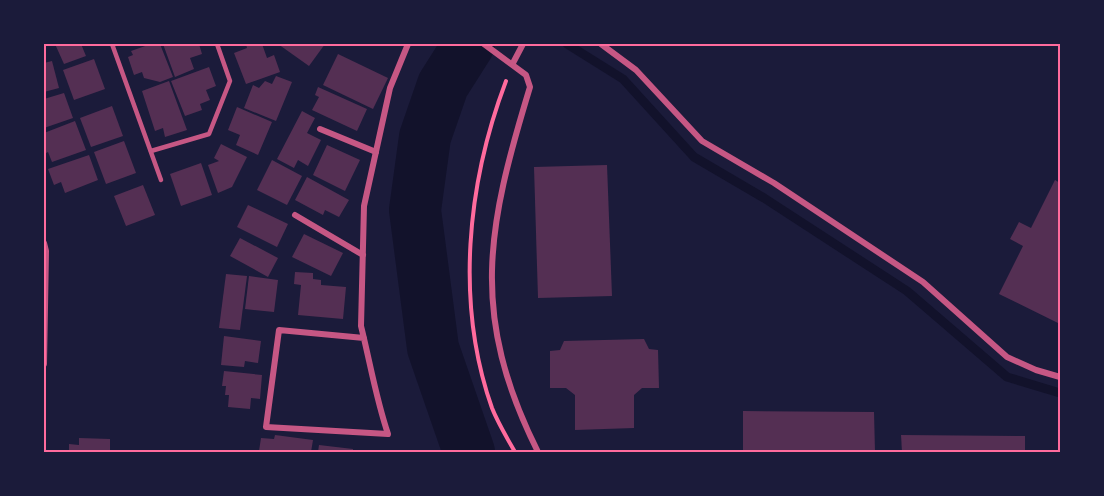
<svg xmlns="http://www.w3.org/2000/svg" width="1104" height="496" font-family="'IBM Plex Sans',sans-serif">
<style>
.lines{fill:none;stroke-linecap:round;stroke-linejoin:round}
.stream{stroke:#12122b;stroke-width:9}
.river{stroke:#12122b;stroke-width:52}
.building{fill:#542f53}
.path{stroke:#ff6b9d;stroke-width:4}
.service{stroke:#c65784;stroke-width:4.5}
.minor{stroke:#c65784;stroke-width:6}
.neatline{fill:none;stroke:#ff6b9d;stroke-width:2}
</style>
<rect width="100%" height="100%" fill="#1b1b3a"/>
<g class="lines">
<!-- stream -->
<polyline class="stream" points="567,44 623,79 694,157 764,198 907,291 1007,377 1060,393"/>
<!-- river -->
<polyline class="river" points="469,44 443,85 425,137 415,210 433,348 469,452"/>
</g>
<!-- building -->
<g class="building">
<polygon points="55,44 81,44 86,56 64,64"/>
<polygon points="151,44 160,44 173,77 160,82 144,78 142,72 134,75 128,57 133,55 131,51"/>
<polygon points="163,44 199,44 202,54 190,58 194,69 175,77"/>
<polygon points="246,44 262,44 267,58 274,55 280,72 246,84 234,53 247,48"/>
<polygon points="278,44 325,44 309,66"/>
<polygon points="338,54 388,78 373,109 323,85"/>
<polygon points="94,59 105,89 74,100 63,70"/>
<polygon points="52,61 59,88 44,92 44,63"/>
<polygon points="209,67 216,86 206,90 210,100 200,104 202,110 185,116 171,81"/>
<polygon points="276,76 292,82 276,121 244,108 253,85 259,88 265,81 272,84"/>
<polygon points="169,81 187,130 165,137 163,128 155,131 142,91"/>
<polygon points="318,87 367,109 357,131 312,110 319,97 315,95"/>
<polygon points="64,93 73,118 44,128 44,99"/>
<polygon points="112,106 123,136 91,147 80,118"/>
<polygon points="237,107 272,122 258,155 236,145 240,135 228,130"/>
<polygon points="302,111 315,118 307,133 321,140 308,166 298,160 294,168 277,159"/>
<polygon points="75,121 86,150 52,162 48,152 44,154 44,133"/>
<polygon points="124,141 136,173 106,184 94,152"/>
<polygon points="221,144 247,157 232,187 218,193 208,165 219,161 214,158"/>
<polygon points="327,145 360,160 345,191 313,175"/>
<polygon points="89,155 98,180 65,193 61,182 54,185 48,169"/>
<polygon points="272,160 302,176 287,205 257,190"/>
<polygon points="201,163 212,195 181,206 170,174"/>
<polygon points="607,165 612,296 538,298 534,167"/>
<polygon points="307,177 349,200 339,217 325,210 323,215 295,200"/>
<polygon points="1055,180 1060,183 1060,324 999,294 1023,246 1010,239 1019,222 1031,228"/>
<polygon points="143,185 155,215 126,226 114,196"/>
<polygon points="248,205 288,224 277,247 237,227"/>
<polygon points="304,234 343,253 331,276 292,257"/>
<polygon points="240,238 278,258 268,277 230,256"/>
<polygon points="295,272 313,273 313,279 321,280 321,285 346,287 343,319 298,315 301,285 294,284"/>
<polygon points="226,274 247,276 240,330 219,328"/>
<polygon points="249,276 278,280 274,312 245,309"/>
<polygon points="224,336 261,341 258,363 245,361 244,367 221,365"/>
<polygon points="644,339 649,349 658,350 659,388 642,388 634,395 634,428 575,430 575,395 566,388 550,388 550,351 560,350 564,341"/>
<polygon points="224,371 262,375 260,399 251,398 250,409 228,407 229,395 225,395 226,386 222,386"/>
<polygon points="743,411 874,412 875,452 743,452"/>
<polygon points="275,435 313,440 311,452 259,451 261,438 274,439"/>
<polygon points="901,435 1025,436 1025,452 902,452"/>
<polygon points="79,438 110,439 110,452 69,452 69,444 79,445"/>
<polygon points="319,445 353,449 353,452 318,452"/>
</g>
<g class="lines">
<!-- path -->
<path class="path" d="M506,81C467,184 455,303 492,408C498,423 507,438 515,452"/>
<!-- service -->
<g class="service">
<polyline points="115,44 112,44 161,180"/>
<polyline points="151,151 209,134 230,81 217,44"/>
</g>
<!-- minor -->
<g class="minor">
<path d="M484,44L526,75L530,87C487,228 469,314 538,452"/>
<polyline points="601,44 636,70 702,141 774,183 923,282 1007,357 1036,370 1060,377"/>
<polyline points="513,63 523,44"/>
<polyline points="320,129 376,152"/>
<polyline points="295,215 363,255"/>
<polyline points="44,243 46,251 44,364"/>
<path d="M364,338L279,330L266,427L388,434C376,399 370,362 361,326L364,206L390,88L408,44"/>
</g>
</g>
<!-- border -->
<rect width="1104" height="496" fill="none" stroke="#1b1b3a" stroke-width="90"/>
<rect x="45" y="45" width="1014" height="406" class="neatline"/>
</svg>
